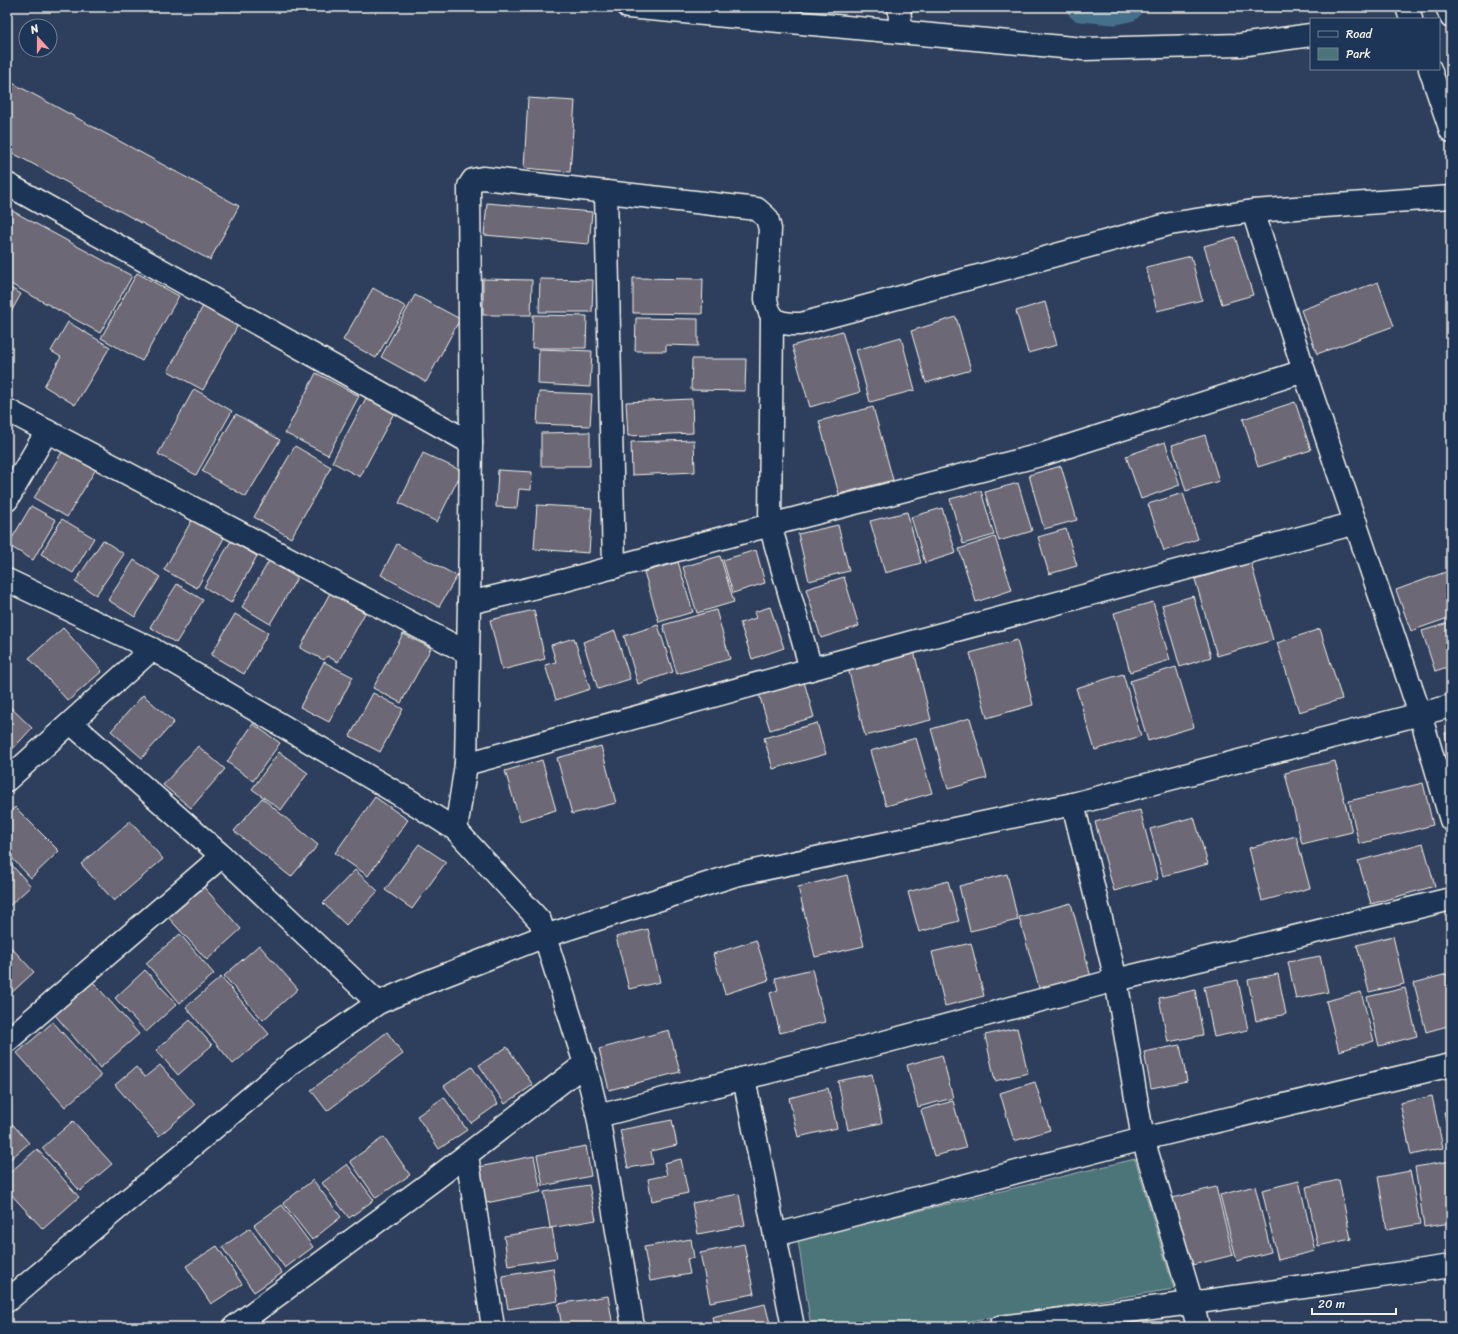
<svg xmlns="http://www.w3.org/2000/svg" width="1458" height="1334" font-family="Sriracha,sans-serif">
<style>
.green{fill:#4b7478;stroke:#a0b2b0}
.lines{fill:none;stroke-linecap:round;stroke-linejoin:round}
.canal{stroke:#446f8b;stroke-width:29}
.building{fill:#6c6876;stroke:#f4f1e8}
.minor-casing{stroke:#f4f1e8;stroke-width:25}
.major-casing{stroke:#f4f1e8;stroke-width:25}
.minor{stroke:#1d3557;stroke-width:22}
.major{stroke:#1d3557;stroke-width:22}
</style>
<rect width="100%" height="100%" fill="#2d3f5d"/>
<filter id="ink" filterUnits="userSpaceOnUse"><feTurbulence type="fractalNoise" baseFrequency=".025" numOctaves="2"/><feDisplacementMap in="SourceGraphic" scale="8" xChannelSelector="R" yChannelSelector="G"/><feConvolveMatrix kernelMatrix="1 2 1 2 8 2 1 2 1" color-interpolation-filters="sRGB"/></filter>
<g filter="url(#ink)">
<!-- green -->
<polygon class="green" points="1135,1159 1174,1289 930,1327 811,1327 798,1240"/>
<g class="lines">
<!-- canal -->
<polyline class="canal" points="1081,7 1114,10 1128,7"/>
</g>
<!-- building -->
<g class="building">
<polygon points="7,80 239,206 210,260 7,150"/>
<polygon points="528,98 575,101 570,172 524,168"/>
<polygon points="487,203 592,212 589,244 484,235"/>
<polygon points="7,208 132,276 100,333 7,282"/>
<polygon points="1235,237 1253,295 1222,304 1204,246"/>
<polygon points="1191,256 1202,300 1157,311 1146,267"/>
<polygon points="137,273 179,296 142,361 101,338"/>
<polygon points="633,278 703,279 702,314 633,313"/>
<polygon points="483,279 532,280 531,315 483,315"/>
<polygon points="540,279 593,280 592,312 539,312"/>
<polygon points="1378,282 1394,326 1317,354 1301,310"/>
<polygon points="7,286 21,294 7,319"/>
<polygon points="373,288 406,307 376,358 343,340"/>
<polygon points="415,295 460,319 426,382 381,357"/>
<polygon points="1045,302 1057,345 1028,353 1016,311"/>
<polygon points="203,306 238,325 203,390 168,371"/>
<polygon points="533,315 587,316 586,348 532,348"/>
<polygon points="956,317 971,370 926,383 911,331"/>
<polygon points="636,318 698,319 698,346 666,345 666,351 635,351"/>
<polygon points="68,322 110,347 75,405 44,386 61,357 51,351"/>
<polygon points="842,331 860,392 810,407 792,346"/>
<polygon points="901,337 915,390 870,402 856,350"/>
<polygon points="539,349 592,351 590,387 538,384"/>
<polygon points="692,359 746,359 745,391 691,390"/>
<polygon points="316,373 359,396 328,455 285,433"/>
<polygon points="194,389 232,411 196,475 158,454"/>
<polygon points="539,392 592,394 590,426 537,424"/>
<polygon points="366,398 394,413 360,477 332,462"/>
<polygon points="692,399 693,433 628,436 626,402"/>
<polygon points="1295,402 1311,450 1258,467 1243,419"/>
<polygon points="873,407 893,480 839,494 819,421"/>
<polygon points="236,414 280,440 246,497 202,471"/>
<polygon points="590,432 590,466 541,466 541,433"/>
<polygon points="1205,435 1219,481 1186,491 1172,445"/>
<polygon points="694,440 695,472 632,475 631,442"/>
<polygon points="1165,442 1180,485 1141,499 1126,456"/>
<polygon points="67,444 99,464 67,517 34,498"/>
<polygon points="295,446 331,467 291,538 254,517"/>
<polygon points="423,453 462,471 437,522 399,503"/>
<polygon points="1061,466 1077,520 1044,529 1029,475"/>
<polygon points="498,470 532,472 531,490 519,489 517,508 496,507"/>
<polygon points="1018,483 1032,531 999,541 985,492"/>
<polygon points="981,491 994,535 963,544 950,499"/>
<polygon points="1183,493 1198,539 1164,551 1148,504"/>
<polygon points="537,505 592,508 589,553 534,549"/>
<polygon points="31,506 56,520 33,560 8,545"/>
<polygon points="942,508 956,553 925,563 911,517"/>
<polygon points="907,512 921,563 885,573 870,521"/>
<polygon points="193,518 225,536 197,588 164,570"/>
<polygon points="62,519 94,538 73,573 41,554"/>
<polygon points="838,525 849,571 809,581 798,534"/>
<polygon points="1066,529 1077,566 1049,574 1038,537"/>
<polygon points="995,537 1012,590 976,602 959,549"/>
<polygon points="103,540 124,554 96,595 75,582"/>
<polygon points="231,541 257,556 231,603 204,587"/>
<polygon points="397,544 457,576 439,607 381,575"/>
<polygon points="756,550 765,583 733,593 723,560"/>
<polygon points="720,556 734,602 697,613 683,567"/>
<polygon points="134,560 160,577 135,617 108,600"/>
<polygon points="269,561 297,578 270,624 242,607"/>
<polygon points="678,562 693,612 659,622 644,572"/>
<polygon points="1251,563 1273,640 1217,656 1195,579"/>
<polygon points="1451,570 1451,617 1411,631 1396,590"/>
<polygon points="844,577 859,626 821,638 806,589"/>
<polygon points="177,584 203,600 176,643 150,627"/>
<polygon points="330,593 365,613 338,662 327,656 324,660 300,648"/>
<polygon points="1193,596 1211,657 1180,667 1162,605"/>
<polygon points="1153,602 1170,660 1130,672 1114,613"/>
<polygon points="770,607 784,648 752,659 740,623 756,618 754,612"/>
<polygon points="534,610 545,659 502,670 490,620"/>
<polygon points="716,610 730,659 677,674 663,625"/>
<polygon points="235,614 268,633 244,674 211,655"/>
<polygon points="1451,622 1451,666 1435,671 1422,631"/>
<polygon points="658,625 673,672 638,684 624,636"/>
<polygon points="63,628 102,671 68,701 29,658"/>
<polygon points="1320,629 1342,699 1299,712 1277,643"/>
<polygon points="615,631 630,679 598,689 583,642"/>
<polygon points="403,634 431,648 401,703 373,688"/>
<polygon points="574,638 590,689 556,700 545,665 556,662 551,645"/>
<polygon points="1017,640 1033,705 987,718 970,653"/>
<polygon points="913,647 931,720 865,736 847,664"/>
<polygon points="324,662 353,677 329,722 300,707"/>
<polygon points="1176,667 1194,727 1148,741 1130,681"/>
<polygon points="1123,674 1141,736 1095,750 1076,688"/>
<polygon points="803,678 814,717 770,730 758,691"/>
<polygon points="373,693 403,709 380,752 350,736"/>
<polygon points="143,695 174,722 142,758 111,731"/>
<polygon points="7,704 32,728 9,753 7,751"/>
<polygon points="970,718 987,778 948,789 931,729"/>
<polygon points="817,723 826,754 773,769 764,738"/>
<polygon points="253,724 280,743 253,781 227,762"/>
<polygon points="1451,732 1451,764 1445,733"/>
<polygon points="916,738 932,793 886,806 870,751"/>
<polygon points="198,746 225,769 191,808 163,785"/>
<polygon points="601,746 616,803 572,814 557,758"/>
<polygon points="279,752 308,773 281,810 252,789"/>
<polygon points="542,760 556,810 520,821 505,771"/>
<polygon points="1335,761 1352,832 1302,844 1285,773"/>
<polygon points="1423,783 1433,825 1359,844 1349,801"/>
<polygon points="375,797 408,820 368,876 335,853"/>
<polygon points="262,798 318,845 291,877 234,831"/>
<polygon points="15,807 59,851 31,878 7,853 7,815"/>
<polygon points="1140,810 1158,879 1114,891 1095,822"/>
<polygon points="1194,817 1208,864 1163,876 1150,829"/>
<polygon points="130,821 163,859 114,901 81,864"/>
<polygon points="1296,836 1310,888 1262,901 1249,848"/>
<polygon points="1423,843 1435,886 1371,904 1358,861"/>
<polygon points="419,844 446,862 412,909 385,890"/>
<polygon points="7,860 31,886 7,908"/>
<polygon points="355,870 378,891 346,925 323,903"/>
<polygon points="1007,874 1018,920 970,931 959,886"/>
<polygon points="847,875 864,946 815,957 798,887"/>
<polygon points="948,881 959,921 919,932 908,892"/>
<polygon points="202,885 241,929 207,960 167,916"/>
<polygon points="1071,903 1092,981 1041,995 1019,917"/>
<polygon points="648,929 660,982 629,989 616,937"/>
<polygon points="180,934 214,974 180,1003 146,963"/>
<polygon points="1393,936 1404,984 1369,992 1357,945"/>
<polygon points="756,940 769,980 725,994 713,954"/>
<polygon points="7,943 34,972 7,997"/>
<polygon points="971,943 984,996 945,1006 932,952"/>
<polygon points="259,945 298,989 263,1020 224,976"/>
<polygon points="1320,956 1328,992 1296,999 1288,962"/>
<polygon points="812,969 825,1022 780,1033 770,993 778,990 775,978"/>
<polygon points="145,970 177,1004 146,1032 115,998"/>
<polygon points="1278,974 1286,1014 1256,1021 1248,980"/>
<polygon points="1447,974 1451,990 1451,1025 1426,1032 1414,983"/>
<polygon points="221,977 269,1034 233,1064 186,1007"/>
<polygon points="1238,980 1248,1030 1214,1037 1204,987"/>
<polygon points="93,982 139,1034 100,1068 55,1015"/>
<polygon points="1405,988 1417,1036 1379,1046 1367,997"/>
<polygon points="1195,990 1203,1035 1168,1042 1159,998"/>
<polygon points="1361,992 1374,1041 1339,1051 1326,1001"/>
<polygon points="190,1020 212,1045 178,1075 156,1050"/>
<polygon points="53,1022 101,1076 65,1107 17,1053"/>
<polygon points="1017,1028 1028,1073 995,1081 985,1035"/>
<polygon points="669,1030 680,1072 609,1090 599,1049"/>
<polygon points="387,1032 403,1054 327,1111 311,1090"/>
<polygon points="1180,1045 1187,1081 1151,1088 1144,1052"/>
<polygon points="507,1047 533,1085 505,1104 479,1065"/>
<polygon points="942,1055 953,1098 918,1107 907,1065"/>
<polygon points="160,1065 195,1105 159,1136 115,1085 136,1067 145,1077"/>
<polygon points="472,1067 498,1104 471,1123 444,1086"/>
<polygon points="872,1074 882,1123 848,1130 838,1081"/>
<polygon points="1035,1082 1050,1130 1014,1141 1000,1093"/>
<polygon points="828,1088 837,1128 798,1137 789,1098"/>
<polygon points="1432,1096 1443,1148 1411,1155 1400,1103"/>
<polygon points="444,1097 467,1130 439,1149 417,1116"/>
<polygon points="953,1101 966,1148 934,1156 921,1110"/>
<polygon points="1451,1111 1451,1144 1444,1112"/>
<polygon points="7,1118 29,1143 7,1162"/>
<polygon points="672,1120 677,1145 651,1151 653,1164 628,1168 620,1130"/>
<polygon points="73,1121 112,1164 80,1191 42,1148"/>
<polygon points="384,1137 410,1175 376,1198 350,1161"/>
<polygon points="586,1146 591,1176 543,1186 537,1155"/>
<polygon points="37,1149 79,1197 43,1229 7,1190 7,1175"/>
<polygon points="534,1156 541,1192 486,1203 479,1167"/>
<polygon points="681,1159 688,1193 652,1201 648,1179 667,1175 664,1163"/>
<polygon points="1451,1161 1451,1223 1424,1227 1415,1167"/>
<polygon points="347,1164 374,1200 349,1218 322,1183"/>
<polygon points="1410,1171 1420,1224 1387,1230 1378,1177"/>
<polygon points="313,1180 341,1217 312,1240 283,1203"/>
<polygon points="1339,1180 1351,1239 1318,1246 1306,1187"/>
<polygon points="1299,1181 1315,1251 1278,1260 1262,1190"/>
<polygon points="589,1185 596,1220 550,1228 544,1192"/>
<polygon points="1255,1186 1271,1252 1237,1261 1220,1195"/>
<polygon points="1216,1187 1233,1255 1189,1266 1172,1198"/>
<polygon points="739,1194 745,1225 698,1234 692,1203"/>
<polygon points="282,1205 313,1247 285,1268 254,1225"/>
<polygon points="250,1228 282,1273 254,1292 222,1247"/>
<polygon points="552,1228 557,1258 508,1266 504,1236"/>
<polygon points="691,1239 694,1258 687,1259 690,1274 650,1281 644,1247"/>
<polygon points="744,1244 754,1294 710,1302 700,1253"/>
<polygon points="217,1246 242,1284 211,1304 186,1266"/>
<polygon points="553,1268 558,1301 508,1309 502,1276"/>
<polygon points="608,1296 613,1327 562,1327 558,1304"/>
<polygon points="765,1304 771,1327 714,1327 712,1317"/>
</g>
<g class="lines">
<defs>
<g id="minor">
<polyline points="628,7 1084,49 1240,45 1311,35"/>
<polyline points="899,7 901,32"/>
<polyline points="7,184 471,443"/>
<polyline points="606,192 614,567"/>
<polyline points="1253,211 1304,371 1420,714 1451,820"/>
<polyline points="772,316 770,525 811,669"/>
<polyline points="7,410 468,653"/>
<polyline points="7,500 47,431"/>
<polyline points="7,580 152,649 412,802 456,830 540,921 585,1064 598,1116 633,1327"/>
<polyline points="469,603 562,581 770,525 1044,454 1304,371"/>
<polyline points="71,723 222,856 378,1003"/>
<polyline points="466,764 811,669 1356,523"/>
<polyline points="7,780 152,649"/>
<polyline points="1073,804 1116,980 1143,1139 1192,1303 1198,1327"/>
<path d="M456,830L466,764L469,603L471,443L469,186L473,180L483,178L757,209L767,218L770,229L766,299C770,323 780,324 801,324L1170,224L1253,211L1451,197"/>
<polyline points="7,1041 222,856"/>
<polyline points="744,1078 793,1327"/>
<polyline points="598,1116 862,1048 1116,980 1451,899"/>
<polyline points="467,1155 493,1327"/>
<polyline points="775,1235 1143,1139 1451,1065"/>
<polyline points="7,1301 294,1061 378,1003 422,984 545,936 735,875 1073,804 1451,706"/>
<polyline points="234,1327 435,1179 585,1064"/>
<polyline points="1000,1327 1192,1303 1451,1266"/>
</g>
<g id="major">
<polyline points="1407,7 1411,19"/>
<polyline points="1447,7 1451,17"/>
<polyline points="1430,69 1451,131"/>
</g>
</defs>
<!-- minor casing -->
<use href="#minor" class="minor-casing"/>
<!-- major casing -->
<use href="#major" class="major-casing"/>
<!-- minor -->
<use href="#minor" class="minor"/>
<!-- major -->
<use href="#major" class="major"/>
</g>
</g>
<!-- margin -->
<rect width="1458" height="1334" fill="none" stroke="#1d3557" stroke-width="24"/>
<rect x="12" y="12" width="1434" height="1310" fill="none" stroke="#f4f1e8" stroke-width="1.5" filter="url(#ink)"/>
<!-- legend -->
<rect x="1310" y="18" width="130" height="52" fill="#1d3557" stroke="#738091"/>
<rect x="1318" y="31" width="20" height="6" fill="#1d3557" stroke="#738091"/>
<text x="1346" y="38" font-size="12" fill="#f4f1e8">Road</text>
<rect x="1318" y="48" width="20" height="12" fill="#4b7478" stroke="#738091"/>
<text x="1346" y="58" font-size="12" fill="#f4f1e8">Park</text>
<!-- north arrow -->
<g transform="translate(38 38) rotate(339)"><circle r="19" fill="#1d3557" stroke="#738091"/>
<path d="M0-3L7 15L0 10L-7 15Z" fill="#ff9aa2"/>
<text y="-6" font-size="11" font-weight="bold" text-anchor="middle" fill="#f4f1e8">N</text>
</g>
<!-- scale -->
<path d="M1312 1308v6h84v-6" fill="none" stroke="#f4f1e8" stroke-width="2"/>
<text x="1318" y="1308" font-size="12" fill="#f4f1e8" stroke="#1d3557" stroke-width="3" paint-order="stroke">20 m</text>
</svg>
